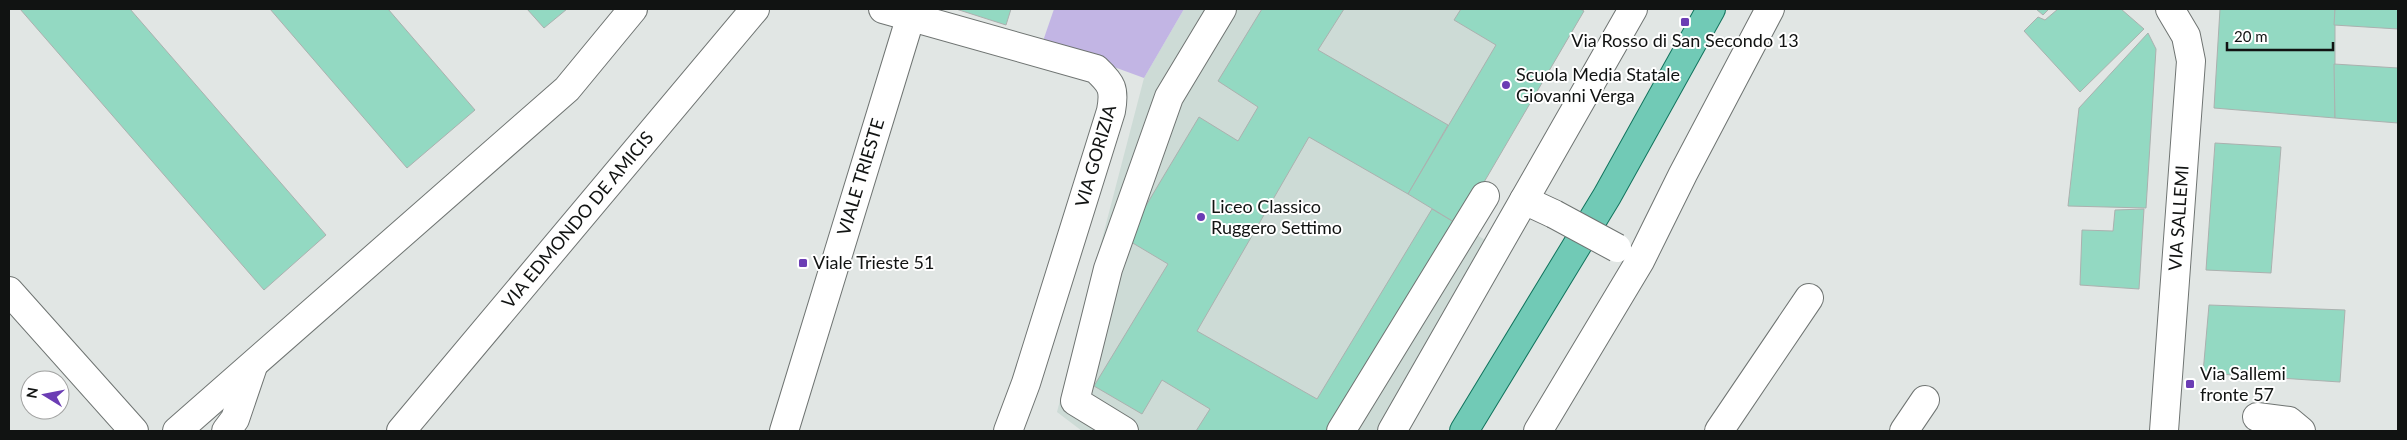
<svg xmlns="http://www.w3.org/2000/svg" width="2407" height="440" font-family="Lato,sans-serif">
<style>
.built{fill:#cddbd6}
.green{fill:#c2b5e4}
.building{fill:#93d9c2;stroke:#abb1af}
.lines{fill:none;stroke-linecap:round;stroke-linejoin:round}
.minor-casing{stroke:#6f7472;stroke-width:30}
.major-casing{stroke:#12735d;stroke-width:30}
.minor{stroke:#fff;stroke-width:28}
.major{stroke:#71cab6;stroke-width:28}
.minor-bridge-casing{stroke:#6f7472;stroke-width:30;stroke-linecap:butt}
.minor-bridge{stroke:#fff;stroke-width:28}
.poi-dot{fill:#6b3db4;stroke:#fff;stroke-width:2}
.labels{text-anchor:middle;stroke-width:4;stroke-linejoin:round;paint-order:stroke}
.poi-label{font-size:18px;fill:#111312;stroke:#fff;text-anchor:start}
.street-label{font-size:18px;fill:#111312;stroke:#fff}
</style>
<rect width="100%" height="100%" fill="#e1e6e4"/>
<!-- built -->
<polygon class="built" points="1184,9 1580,9 1584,11 1459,224 1490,243 1378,431 1082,431 1057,412 1144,78"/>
<!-- green -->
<polygon class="green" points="1054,9 1184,9 1144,78 1043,41"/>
<!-- building -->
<g class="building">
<polygon points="20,9 130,9 326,235 264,290"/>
<polygon points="270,9 388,9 475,110 407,168"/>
<polygon points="527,9 567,9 544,28"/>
<polygon points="956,9 1011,9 1006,25"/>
<polygon points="1262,9 1344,9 1318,50 1448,125 1408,194 1309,137 1197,331 1317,399 1432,209 1459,225 1333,431 1196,431 1210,409 1162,380 1142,414 1094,386 1168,264 1126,239 1199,117 1238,141 1258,107 1218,81"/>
<polygon points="1461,9 1580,9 1584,11 1459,225 1408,194 1496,45 1454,20"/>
<polygon points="2036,9 2049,9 2043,15"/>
<polygon points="2058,9 2121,9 2144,29 2080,92 2024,31 2038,17 2045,20"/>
<polygon points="2220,9 2335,9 2335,118 2214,108"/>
<polygon points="2335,9 2398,9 2398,29 2334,25"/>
<polygon points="2148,33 2156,49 2146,208 2068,206 2079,108"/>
<polygon points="2334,64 2398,68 2398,65 2398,123 2335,118"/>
<polygon points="2215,143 2281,147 2271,273 2206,270"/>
<polygon points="2144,209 2139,289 2080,285 2082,230 2113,231 2115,210"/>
<polygon points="2209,305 2345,310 2340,382 2203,373"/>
</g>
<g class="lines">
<defs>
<g id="minor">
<path d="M883,9L1096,69C1112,84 1115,89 1111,111L1026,383L1008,431"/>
<polyline points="1524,200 1633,9"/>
<polyline points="9,291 134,431"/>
<polyline points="2257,417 2289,421 2301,431"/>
<polyline points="177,431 567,89 633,9"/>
<polyline points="226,431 235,419 253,366"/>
<polyline points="401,431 755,9"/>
<polyline points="784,431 913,9"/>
<polyline points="1124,431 1075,401 1108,269 1169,97 1222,9"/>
<polyline points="1341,431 1485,196"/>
<polyline points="1392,431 1524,200 1554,214"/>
<polyline points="1538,431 1640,261 1683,174 1770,9"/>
<polyline points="1719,431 1809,298"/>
<polyline points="1904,431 1925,400"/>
<polyline points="2164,431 2191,61 2186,36 2170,9"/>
</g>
<polyline id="major" points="1464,431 1607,196 1711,9"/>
</defs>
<!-- minor casing -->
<use href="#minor" class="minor-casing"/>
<!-- major casing -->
<use href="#major" class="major-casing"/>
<!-- minor -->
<use href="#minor" class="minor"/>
<!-- major -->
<use href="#major" class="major"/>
<defs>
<polyline id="minor-bridge" points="1554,214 1617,248"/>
</defs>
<!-- minor-bridge casing -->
<use href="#minor-bridge" class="minor-bridge-casing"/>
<!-- minor-bridge -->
<use href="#minor-bridge" class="minor-bridge"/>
</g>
<!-- markers -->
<g class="poi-dot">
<rect x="1680" y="17" width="10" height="10" rx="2.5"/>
<circle cx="1506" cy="85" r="5"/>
<circle cx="1201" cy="217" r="5"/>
<rect x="798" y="258" width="10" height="10" rx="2.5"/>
<rect x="2185" y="379" width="10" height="10" rx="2.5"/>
</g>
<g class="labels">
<!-- poi labels -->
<g class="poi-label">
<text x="1685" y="47" text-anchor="middle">Via Rosso di San Secondo 13</text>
<text x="1516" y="81">Scuola Media Statale<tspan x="1516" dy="21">Giovanni Verga</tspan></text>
<text x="1211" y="213">Liceo Classico<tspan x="1211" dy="21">Ruggero Settimo</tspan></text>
<text x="813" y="269">Viale Trieste 51</text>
<text x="2200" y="380">Via Sallemi<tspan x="2200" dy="21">fronte 57</tspan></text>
</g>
<!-- street labels -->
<g class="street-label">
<text transform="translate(1096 156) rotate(-74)" y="6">VIA GORIZIA</text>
<text transform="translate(861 177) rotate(-73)" y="6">VIALE TRIESTE</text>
<text transform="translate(2179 218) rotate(-86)" y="6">VIA SALLEMI</text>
<text transform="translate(578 220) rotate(-50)" y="6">VIA EDMONDO DE AMICIS</text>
</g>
</g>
<!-- border -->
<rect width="2407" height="440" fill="none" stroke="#111312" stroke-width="20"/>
<!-- north arrow -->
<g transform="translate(45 395) rotate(280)"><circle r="24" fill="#ffffff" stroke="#a0a1a0"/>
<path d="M0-4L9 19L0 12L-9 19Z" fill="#6b3db4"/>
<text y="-8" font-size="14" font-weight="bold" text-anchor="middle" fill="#111312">N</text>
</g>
<!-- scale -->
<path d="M2227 42v8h106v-8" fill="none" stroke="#111312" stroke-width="2.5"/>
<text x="2234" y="42" font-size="15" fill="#111312" stroke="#ffffff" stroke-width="4" paint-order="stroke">20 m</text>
</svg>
